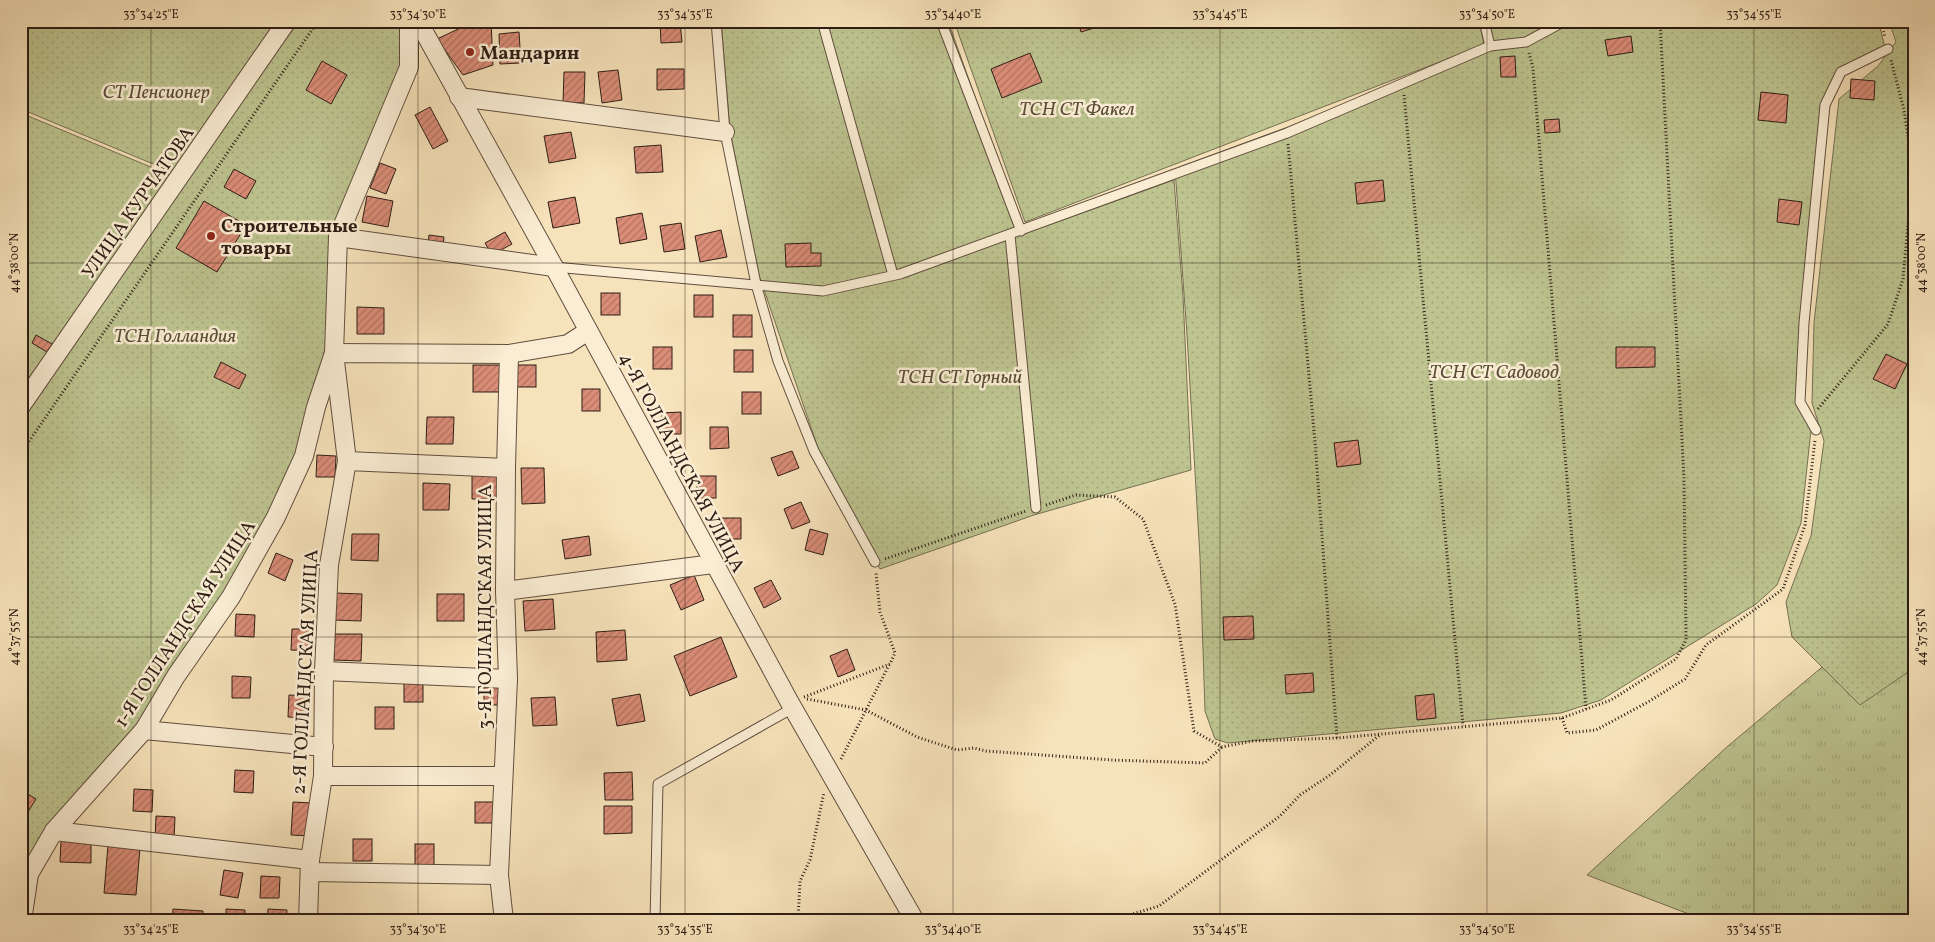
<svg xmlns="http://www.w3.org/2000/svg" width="1935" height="942" font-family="Vollkorn,serif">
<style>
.grass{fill:url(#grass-tufts);stroke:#757052}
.garden{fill:url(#garden-dots);stroke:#757052}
.building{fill:url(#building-hatch);stroke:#2d1c14}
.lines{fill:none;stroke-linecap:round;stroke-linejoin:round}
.service-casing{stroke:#604e3e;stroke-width:11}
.minor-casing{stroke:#604e3e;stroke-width:20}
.path{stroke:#2d1c14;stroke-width:3;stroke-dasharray:1 2.5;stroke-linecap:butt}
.service{stroke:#faedd3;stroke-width:9}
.minor{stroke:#faedd3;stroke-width:18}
.ticks{fill:none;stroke:#2d1c14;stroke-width:1;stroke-opacity:0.45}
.poi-dot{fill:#8f2418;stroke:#faedd3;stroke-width:2}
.labels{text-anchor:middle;stroke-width:5;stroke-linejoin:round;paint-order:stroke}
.poi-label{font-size:19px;font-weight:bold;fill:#2d1c14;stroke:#faedd3;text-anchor:start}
.park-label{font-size:19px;font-style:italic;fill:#584e39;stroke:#faedd3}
.street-label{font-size:19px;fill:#2d1c14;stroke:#faedd3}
.neatline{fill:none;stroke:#2d1c14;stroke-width:2}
.ticks-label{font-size:12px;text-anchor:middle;fill:#2d1c14}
</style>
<defs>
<pattern id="grass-tufts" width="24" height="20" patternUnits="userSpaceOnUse" patternTransform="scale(1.25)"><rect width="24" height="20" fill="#bdc490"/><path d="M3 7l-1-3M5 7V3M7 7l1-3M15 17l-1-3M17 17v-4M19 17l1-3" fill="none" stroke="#a3a87b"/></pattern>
<pattern id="garden-dots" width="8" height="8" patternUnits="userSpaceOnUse" patternTransform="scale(1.25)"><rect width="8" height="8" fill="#bdc490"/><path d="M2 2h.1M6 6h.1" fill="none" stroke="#a3a87b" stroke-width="1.8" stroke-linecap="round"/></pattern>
<pattern id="building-hatch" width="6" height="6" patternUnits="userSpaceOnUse" patternTransform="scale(1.25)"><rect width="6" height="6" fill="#db8d78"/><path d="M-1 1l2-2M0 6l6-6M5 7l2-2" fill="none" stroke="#b27261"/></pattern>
</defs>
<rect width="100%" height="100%" fill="#f7e3bb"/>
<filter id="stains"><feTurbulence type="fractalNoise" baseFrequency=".004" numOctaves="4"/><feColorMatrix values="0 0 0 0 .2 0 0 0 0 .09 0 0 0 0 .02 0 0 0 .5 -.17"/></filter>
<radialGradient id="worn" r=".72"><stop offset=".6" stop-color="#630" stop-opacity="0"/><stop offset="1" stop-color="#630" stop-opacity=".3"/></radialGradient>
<!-- grass -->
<polygon class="grass" points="1914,590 1914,921 1707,921 1587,875 1728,746"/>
<!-- garden -->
<g class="garden">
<polygon points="21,21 285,21 182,176 21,109"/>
<polygon points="288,21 407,21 408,66 337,237 332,352 315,406 261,542 131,741 52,830 21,921 21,113 182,180"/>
<polygon points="721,21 948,21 1024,234 1174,180 1183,296 1191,470 1034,515 880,569 818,448 759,275 730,131"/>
<polygon points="954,21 1479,21 1484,44 1492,40 1488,21 1878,21 1885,47 1838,71 1821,109 1797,402 1811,430 1801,523 1777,585 1756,604 1601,700 1561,713 1228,743 1215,739 1205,711 1200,557 1187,335 1175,169 1288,127 1456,58 1481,46 1025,222"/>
<polygon points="1889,21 1914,21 1914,668 1860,705 1792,637 1786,602 1811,536 1824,441 1812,403 1814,323 1839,99 1878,66 1896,42"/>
</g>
<!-- building -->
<g class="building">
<polygon points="475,21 491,21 493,65 463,75 437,39"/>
<polygon points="660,21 680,21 682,42 661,43"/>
<polygon points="1078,21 1107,21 1107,24 1081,32"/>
<polygon points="519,32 521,63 500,64 499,34"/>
<polygon points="1631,36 1633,52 1608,56 1605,40"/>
<polygon points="1030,53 1042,82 1002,98 991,69"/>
<polygon points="1515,56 1516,77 1501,77 1500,57"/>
<polygon points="322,61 347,75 331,104 306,90"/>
<polygon points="657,69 684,69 684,89 657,90"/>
<polygon points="618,70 622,100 602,103 598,72"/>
<polygon points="564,72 585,72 584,103 563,102"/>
<polygon points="1851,79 1875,81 1874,100 1850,98"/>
<polygon points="1761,92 1788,95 1786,123 1758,120"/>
<polygon points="430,107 448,141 433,149 415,115"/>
<polygon points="1559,119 1560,132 1545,133 1544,120"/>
<polygon points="571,132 576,158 549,163 544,136"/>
<polygon points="661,145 663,172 636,173 634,147"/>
<polygon points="380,163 396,169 386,194 370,188"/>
<polygon points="234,169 256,181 246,199 224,187"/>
<polygon points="1383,180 1385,201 1357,204 1355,183"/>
<polygon points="367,196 393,201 388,227 362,222"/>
<polygon points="575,197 580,223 553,228 548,202"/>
<polygon points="1779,199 1802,202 1799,225 1777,222"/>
<polygon points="204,201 246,225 217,272 176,248"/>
<polygon points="642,213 647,239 620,244 616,218"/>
<polygon points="681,223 685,249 664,252 660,226"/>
<polygon points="721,230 727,257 700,262 695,236"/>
<polygon points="505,232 512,244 492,255 485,243"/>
<polygon points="429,235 444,237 443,247 428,245"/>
<polygon points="811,243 811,253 821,253 821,266 786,267 785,244"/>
<rect x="601" y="293" width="19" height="22"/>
<rect x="694" y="295" width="19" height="22"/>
<polygon points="357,307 384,308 384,334 357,334"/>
<rect x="733" y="315" width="19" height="22"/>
<polygon points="36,335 52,344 47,352 32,343"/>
<rect x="653" y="347" width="19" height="22"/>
<polygon points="1616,347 1655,347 1655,367 1616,368"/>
<rect x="734" y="350" width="19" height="22"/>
<polygon points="1886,354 1907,364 1895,389 1873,379"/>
<polygon points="221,362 246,375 239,389 214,377"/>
<rect x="473" y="365" width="27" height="27"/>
<rect x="517" y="365" width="19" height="22"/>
<rect x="582" y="389" width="18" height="22"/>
<rect x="742" y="392" width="19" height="22"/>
<polygon points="681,412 681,434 662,434 662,413"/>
<polygon points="427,417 454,417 453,444 426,444"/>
<polygon points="710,427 728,427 729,448 710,449"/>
<polygon points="1358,440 1361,464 1337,467 1334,443"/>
<polygon points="792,451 799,468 778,476 771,458"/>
<polygon points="317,455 336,456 335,477 316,477"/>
<polygon points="521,468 544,468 545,503 522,504"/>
<polygon points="472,472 499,473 499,499 472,499"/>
<rect x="697" y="476" width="19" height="22"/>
<polygon points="423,483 450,484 449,510 423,510"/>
<polygon points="801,502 810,522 792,529 784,509"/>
<polygon points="722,518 741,518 741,539 723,539"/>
<polygon points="810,529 828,534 823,555 805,550"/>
<polygon points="352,534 379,534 378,561 351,560"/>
<polygon points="589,536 591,555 565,559 562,540"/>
<polygon points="276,553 293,560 285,581 268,573"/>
<polygon points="694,575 704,600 681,610 670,585"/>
<polygon points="771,580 781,599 764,608 754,588"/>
<polygon points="335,593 362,594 361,621 334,620"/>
<rect x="437" y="594" width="27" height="27"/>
<polygon points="553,599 555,629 525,631 523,601"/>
<polygon points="236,614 255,615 254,637 235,636"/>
<polygon points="1253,616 1254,639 1224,640 1223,617"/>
<polygon points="292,629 311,629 310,651 291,650"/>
<polygon points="625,630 627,660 597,662 596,632"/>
<polygon points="335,634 362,634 361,661 334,660"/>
<polygon points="721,637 737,677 690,696 674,656"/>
<polygon points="847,649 855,670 838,677 830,656"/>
<polygon points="1313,673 1314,692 1286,694 1285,675"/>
<polygon points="232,676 251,677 250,698 232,698"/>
<rect x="404" y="680" width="19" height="22"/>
<rect x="484" y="683" width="19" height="22"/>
<polygon points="640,694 645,721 617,726 612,699"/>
<polygon points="1434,694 1436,718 1417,720 1415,696"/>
<polygon points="289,695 308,696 307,718 288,717"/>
<polygon points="555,697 557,725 533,726 531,698"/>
<rect x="375" y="707" width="19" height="22"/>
<polygon points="235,770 254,771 253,793 234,792"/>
<polygon points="632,772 633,800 605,800 604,773"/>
<polygon points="134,789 153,790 152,812 133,811"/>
<polygon points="21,790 36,799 21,823"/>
<polygon points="293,802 312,803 311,836 291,835"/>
<rect x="475" y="802" width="19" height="21"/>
<polygon points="604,806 632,806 632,833 604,834"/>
<polygon points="156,816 175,817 174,839 155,840"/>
<rect x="353" y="839" width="19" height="22"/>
<polygon points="91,840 91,863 60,862 61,841"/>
<rect x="415" y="844" width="19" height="21"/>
<polygon points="108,845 140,848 136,895 104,893"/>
<polygon points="224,870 243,873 238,898 220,895"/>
<polygon points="261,876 280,877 279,898 260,898"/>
<polygon points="173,909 203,911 202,921 172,921"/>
<polygon points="226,909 245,910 245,921 226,921"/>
<polygon points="268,909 287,910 286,921 267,921"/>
</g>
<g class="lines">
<defs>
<g id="service">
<polyline points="716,21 725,132 756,284 778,361 814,451 875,562"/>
<polyline points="822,21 893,275"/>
<polyline points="941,21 1021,231"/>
<polyline points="1484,21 1490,46"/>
<polyline points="1010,235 1036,508"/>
<polyline points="554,267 823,291 900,274 1287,133 1490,46 1526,42 1565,21"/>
<polyline points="1816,430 1800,402 1804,323 1825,105 1841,72 1888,49"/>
<polyline points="655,921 658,784 793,708"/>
</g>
<g id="minor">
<polyline points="418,21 554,267 790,703 915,921"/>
<polyline points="459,97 725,132"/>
<polyline points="338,237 554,267"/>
<polyline points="21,406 287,21"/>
<polyline points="347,461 506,468"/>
<polyline points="505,591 713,564"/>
<polyline points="324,671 508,679"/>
<polyline points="144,730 324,747"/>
<polyline points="323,776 502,776"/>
<polyline points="54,831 310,860"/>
<polyline points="310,872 499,875"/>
<polyline points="22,921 29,874 54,831 144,730 176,676 231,597 276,517 304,456 316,407 334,353 509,354 568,344 588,331"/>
<polyline points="308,921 310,860 323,776 324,671 329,565 347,461 334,353 338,237 409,67 409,21"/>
<polyline points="504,921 499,875 508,679 505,591 506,468 509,354"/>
</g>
</defs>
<!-- service casing -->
<use href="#service" class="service-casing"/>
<!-- minor casing -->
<use href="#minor" class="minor-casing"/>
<!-- path -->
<g class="path">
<polyline points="1881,21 1885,38"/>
<polyline points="1529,53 1533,68 1586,709"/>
<polyline points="1404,95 1463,726"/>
<polyline points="1288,144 1315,442 1337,738"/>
<polyline points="1818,409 1888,324 1903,279 1913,170 1904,110 1891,60"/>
<polyline points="21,453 318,21"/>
<polyline points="1046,505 1076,495 1115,497 1143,519 1175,604 1194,731 1222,747 1253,741 1337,738 1562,718 1611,700 1676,659 1686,640 1684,478 1660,21"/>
<polyline points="885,559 1026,511"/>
<polyline points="804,697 890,664 895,653 880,612 876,573"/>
<polyline points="807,699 866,710 917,737 957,750 974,748 986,751 1111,760 1205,763 1222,747"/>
<polyline points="1562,718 1567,733 1596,730 1648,702 1685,679 1706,645 1783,589 1805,525 1815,440"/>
<polyline points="841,759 889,665"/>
<polyline points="798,921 800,881 810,860 824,792"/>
<polyline points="1110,921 1159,906 1280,816 1300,795 1330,775 1381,734"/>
</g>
<!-- service -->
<use href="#service" class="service"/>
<!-- minor -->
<use href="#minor" class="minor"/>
</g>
<!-- ticks -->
<path class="ticks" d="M151,21V921M418,21V921M685,21V921M953,21V921M1220,21V921M1487,21V921M1754,21V921M21,263H1914M21,637H1914"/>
<!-- markers -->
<g class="poi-dot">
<circle cx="470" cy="52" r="5"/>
<circle cx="211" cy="236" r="5"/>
</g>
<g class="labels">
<!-- poi labels -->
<g class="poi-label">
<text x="480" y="59">Мандарин</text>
<text x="221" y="232">Строительные<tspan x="221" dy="22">товары</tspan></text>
</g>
<!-- park labels -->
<g class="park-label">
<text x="156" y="98">СТ Пенсионер</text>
<text x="1077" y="115">ТСН СТ Факел</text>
<text x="175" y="342">ТСН Голландия</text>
<text x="1494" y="378">ТСН СТ Садовод</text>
<text x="960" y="383">ТСН СТ Горный</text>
</g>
<!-- street labels -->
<g class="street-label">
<text transform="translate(137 202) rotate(-55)" y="7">УЛИЦА КУРЧАТОВА</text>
<text transform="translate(683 462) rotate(62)" y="7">4-Я ГОЛЛАНДСКАЯ УЛИЦА</text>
<text transform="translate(484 607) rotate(-90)" y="7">3-Я ГОЛЛАНДСКАЯ УЛИЦА</text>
<text transform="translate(184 623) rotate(-57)" y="7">1-Я ГОЛЛАНДСКАЯ УЛИЦА</text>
<text transform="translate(304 672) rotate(-87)" y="7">2-Я ГОЛЛАНДСКАЯ УЛИЦА</text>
</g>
</g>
<!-- margin -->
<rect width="1935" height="942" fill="none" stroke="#f7e3bb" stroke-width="55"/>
<rect x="28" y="28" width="1880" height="886" class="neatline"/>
<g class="ticks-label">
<text x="151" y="18">33°34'25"E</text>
<text x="418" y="18">33°34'30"E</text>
<text x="685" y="18">33°34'35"E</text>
<text x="953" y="18">33°34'40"E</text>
<text x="1220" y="18">33°34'45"E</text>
<text x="1487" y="18">33°34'50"E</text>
<text x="1754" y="18">33°34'55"E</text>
<text transform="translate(14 263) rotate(-90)" y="4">44°38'00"N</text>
<text transform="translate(1921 263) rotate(-90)" y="4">44°38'00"N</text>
<text transform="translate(14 637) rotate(-90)" y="4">44°37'55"N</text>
<text transform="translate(1921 637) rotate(-90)" y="4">44°37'55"N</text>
<text x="151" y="933">33°34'25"E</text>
<text x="418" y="933">33°34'30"E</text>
<text x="685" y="933">33°34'35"E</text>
<text x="953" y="933">33°34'40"E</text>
<text x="1220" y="933">33°34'45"E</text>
<text x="1487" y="933">33°34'50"E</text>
<text x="1754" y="933">33°34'55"E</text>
</g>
<rect width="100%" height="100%" filter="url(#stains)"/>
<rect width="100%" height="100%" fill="url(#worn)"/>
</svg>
